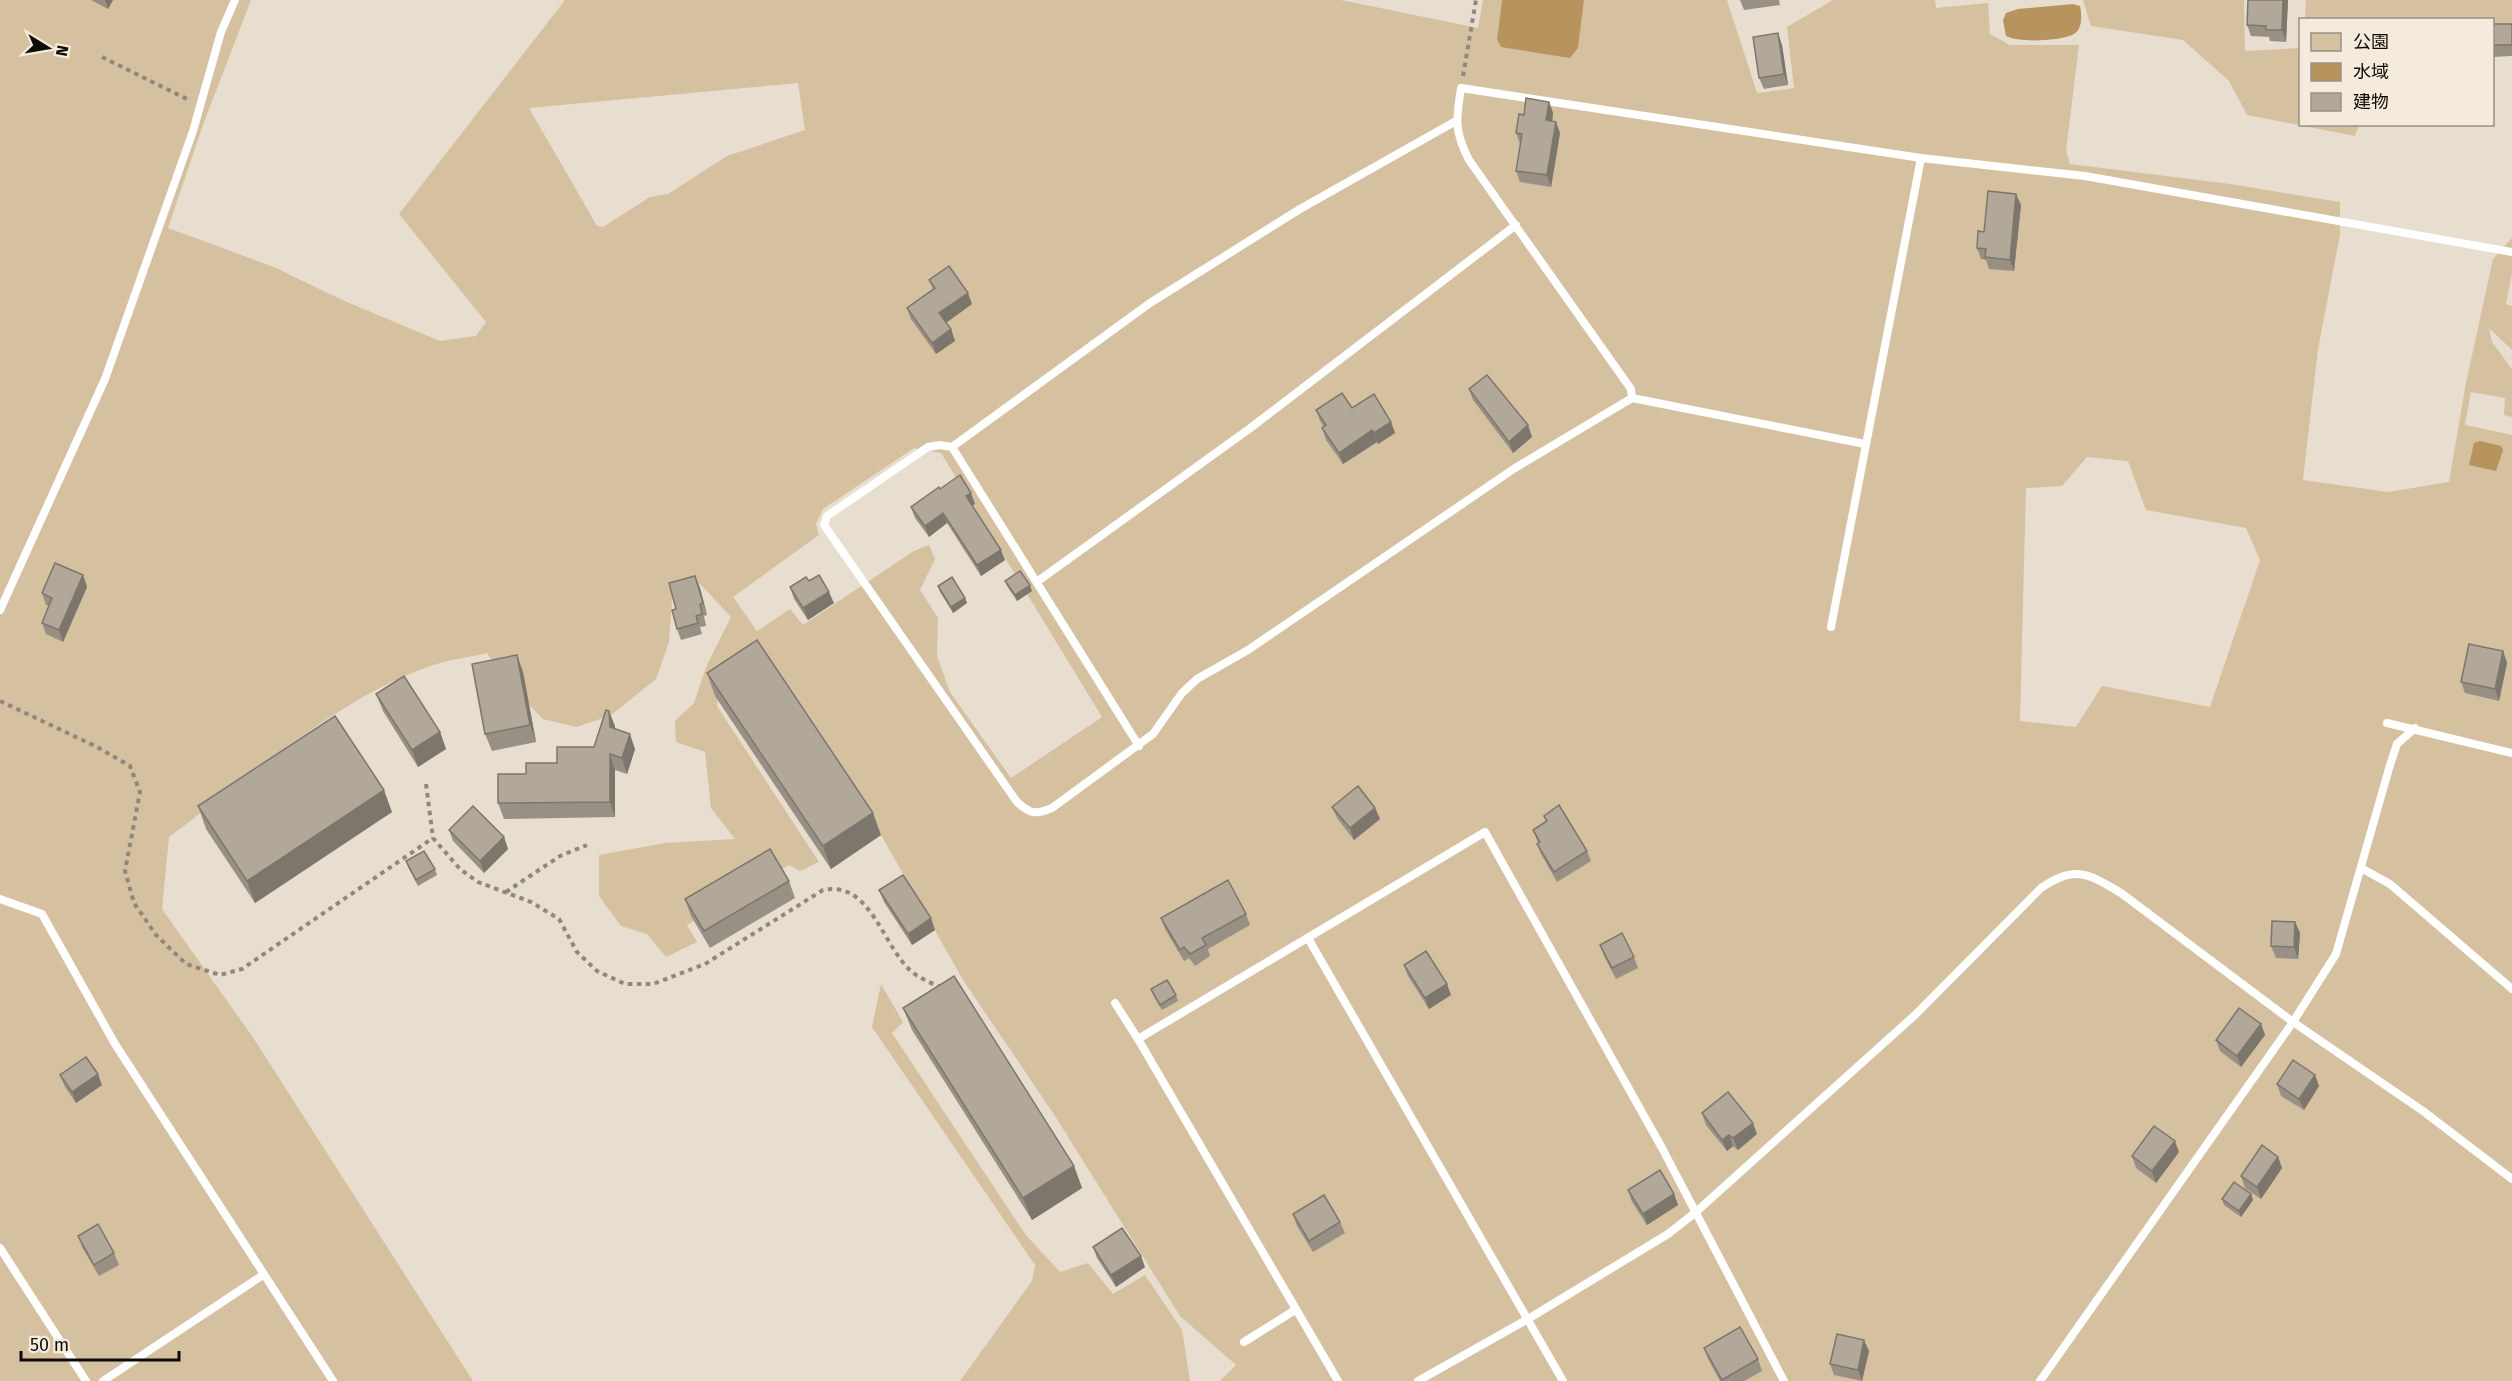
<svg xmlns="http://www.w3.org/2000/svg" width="2512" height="1381" font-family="'Fira Sans','Noto Sans JP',sans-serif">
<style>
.green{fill:#d5c09f;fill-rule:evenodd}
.water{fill:#b7945e}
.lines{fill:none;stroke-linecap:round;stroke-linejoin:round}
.path{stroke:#8f887e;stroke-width:4;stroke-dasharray:4.5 4.5;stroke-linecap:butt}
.lane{stroke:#fff;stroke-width:8}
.wall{fill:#989084}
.shaded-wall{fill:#7c766c}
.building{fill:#b1a89a;stroke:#7c766c;stroke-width:1.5}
</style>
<rect width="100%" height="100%" fill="#e8ded0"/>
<!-- green -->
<g class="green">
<path d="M0,0H251L204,122L168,228L274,267L340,299L440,341L476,336L486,322L399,214L565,0H1341L1478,28L1483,0H1502L1497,39L1570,58L1578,48L1584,0H1727L1757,93L1794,88L1787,27L1833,0H1935L1936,8L1988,3L1990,34L2010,45H2079L2066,151L2070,164L2230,184L2340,202V235L2318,349L2303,480L2388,492L2449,482L2466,383L2493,259L2512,238V273L2506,304L2512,306V350L2489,328L2492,342L2512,369V417L2504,415L2505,398L2471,392L2465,425L2512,435V1381H1220L1236,1365L1180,1316L1055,1116L963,980L863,803L719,689L717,706L819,862L800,871L789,865L687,925L697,942L666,957L647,934L621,926L599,896V855L665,843L735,839L711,808L705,752L676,742L675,721L694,703L707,665L731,617L700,584L673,587L669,642L656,679L610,716L576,727L543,719L502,677L487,653C470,657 453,659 437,664C345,692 246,780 169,837L162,909L252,1036L473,1381H0ZM798,83L805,130L727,156L668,194L650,197L603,227L597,226L529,108ZM914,448L941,453L1102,717L1011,778L950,692L937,656L938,618L920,590L935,559L929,545L914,551L803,625L790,609L757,631L733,597L819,535L816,524L823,509ZM2087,457L2128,461L2146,510L2246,528L2260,560L2210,707L2102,686L2076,727L2020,721L2026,488L2062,486Z"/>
<polygon points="2083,0 2244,0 2245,51 2300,48 2300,124 2359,125 2355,136 2247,115 2229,81 2183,40 2091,26"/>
<polygon points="2306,0 2512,0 2512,41 2493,40 2492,20 2305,20"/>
<polygon points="881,984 903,1022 892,1033 1025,1234 1060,1272 1088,1263 1113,1294 1145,1275 1182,1330 1190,1381 960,1381 1032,1281 1035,1265 872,1027"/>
</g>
<!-- water -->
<g class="water">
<polygon points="1502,0 1584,0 1578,48 1570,58 1501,47 1497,39"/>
<path d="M2073,4L2080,6C2082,15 2083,31 2072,35C2058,41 2019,43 2006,36L2003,20L2006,13L2018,9Z"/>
<polygon points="2480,441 2501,446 2503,450 2496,471 2469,465 2474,443"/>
</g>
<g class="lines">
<!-- path -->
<g class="path">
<polyline points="102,57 189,100"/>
<polyline points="1463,76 1476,0"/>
<polyline points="0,701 97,747 130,766 140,792 125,871 134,903 156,935 186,964 220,975 242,969 433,838"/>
<path d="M426,784L433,838L460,869L478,882L531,902L559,919L577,952L597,971L625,984H653L705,964L823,890C871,880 882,946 912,972C921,979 931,983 941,987"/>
<polyline points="506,892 560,856 587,845"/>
</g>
<!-- lane -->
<g class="lane">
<path d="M1632,398L1631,389L1469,160C1454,131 1456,119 1461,88L1921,158L2085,176L2512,252"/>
<polyline points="952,447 1150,303 1300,209 1456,121"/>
<polyline points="1038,581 1249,429 1516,225"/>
<polyline points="0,610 105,379 193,131 221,32 235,0"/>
<polyline points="1831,627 1921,158"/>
<polyline points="2387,723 2512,753"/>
<path d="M1139,746L952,447L940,445L928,447L827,516L824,525L1017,802C1030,814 1035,815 1052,808L1153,734L1182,693L1197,679L1248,650L1515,468L1632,398L1865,444"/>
<polyline points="2361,868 2390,884 2512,989"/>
<polyline points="0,899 42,914 115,1044 333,1381"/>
<polyline points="1308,938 1563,1381"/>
<polyline points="1115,1003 1138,1039"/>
<polyline points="0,1248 86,1381"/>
<polyline points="1244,1342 1295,1310"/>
<polyline points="103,1381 263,1275"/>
<polyline points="1338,1381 1138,1039 1485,832 1662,1148 1784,1381"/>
<path d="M1418,1381L1528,1319L1668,1234L1696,1212L1915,1015L2041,888C2075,864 2089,874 2121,893L2293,1022L2423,1111L2512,1179"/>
<polyline points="2040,1381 2293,1022 2336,954 2390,765 2397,744 2415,728"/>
</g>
</g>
<!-- wall -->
<g class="wall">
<polygon points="91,0 113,0 108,9"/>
<polygon points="1740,0 1779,0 1780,5 1744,10"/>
<polygon points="2288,0 2286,42 2270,41 2269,37 2251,36 2247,25"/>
<polygon points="2493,24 2512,24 2512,56 2493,57"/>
<polygon points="1782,45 1788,85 1764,89 1759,78"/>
<polygon points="1549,102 1553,113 1552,121 1560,133 1551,187 1520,182 1516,171 1520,144 1516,133 1524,115"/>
<polygon points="2021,205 2014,271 1989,269 1986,260 1981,259 1977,248 1984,232"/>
<polygon points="929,280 972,304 946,323 951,329 955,341 936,354 911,319 907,308 933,289"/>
<polygon points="1469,389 1532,437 1513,453 1473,400"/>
<polygon points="1352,408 1391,422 1395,433 1378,444 1377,442 1343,464 1326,440 1322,428 1324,427 1320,421 1316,410"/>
<polygon points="940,489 975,504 972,505 1005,560 981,576 947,523 929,537 915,518 911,507"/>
<polygon points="83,575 87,587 63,642 46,634 42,623 49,606 46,605 42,593"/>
<polygon points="809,581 834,603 808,620 794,599 790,587"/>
<polygon points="1005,581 1032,591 1017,601 1007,586"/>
<polygon points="938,586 965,598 967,603 953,613 940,592"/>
<polygon points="700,588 707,615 704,616 706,626 700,627 702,634 681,640 677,629 676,609"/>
<polygon points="2503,651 2507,663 2499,701 2465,693 2461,682"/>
<polygon points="523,672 536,742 492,751 485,734"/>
<polygon points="707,673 881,835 831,869 715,696"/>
<polygon points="376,694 440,732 446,749 418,767 383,711"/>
<polygon points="615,726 615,729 635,749 627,774 615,770 615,817 504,819 498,803 526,774 557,763 594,747"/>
<polygon points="198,806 392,812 255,903 206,829"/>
<polygon points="1332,807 1375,808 1380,819 1354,840 1337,818"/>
<polygon points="1544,816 1587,851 1591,861 1557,882 1541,854 1537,844 1538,843 1533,830 1546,822"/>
<polygon points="449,830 504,837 508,849 484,873 453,841"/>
<polygon points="406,861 435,869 437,875 418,886 408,867"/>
<polygon points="789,881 795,898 710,948 691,916 685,899"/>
<polygon points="879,890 935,930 912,945 884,902"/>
<polygon points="1246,914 1250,925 1208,949 1210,956 1195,966 1189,958 1184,961 1165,929 1161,918"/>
<polygon points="2295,922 2300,933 2298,959 2276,958 2271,946"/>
<polygon points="1600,945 1634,957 1638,968 1616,979 1604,956"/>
<polygon points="1404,965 1451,995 1429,1009 1408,976"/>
<polygon points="1151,989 1176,995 1178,1001 1162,1010 1153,995"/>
<polygon points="903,1008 1074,1166 1082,1188 1032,1220 912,1030"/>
<polygon points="2261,1024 2265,1035 2241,1067 2220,1051 2216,1040"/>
<polygon points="60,1075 102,1085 76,1103 65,1087"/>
<polygon points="2315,1075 2319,1086 2304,1110 2281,1096 2277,1084"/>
<polygon points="1702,1113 1757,1134 1738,1150 1733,1146 1727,1151 1706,1125"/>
<polygon points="2179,1152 2156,1183 2136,1168 2132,1156"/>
<polygon points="2278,1157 2282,1168 2261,1199 2245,1188 2241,1176"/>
<polygon points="1628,1190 1674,1194 1678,1205 1647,1225 1632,1202"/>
<polygon points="2251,1194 2253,1200 2241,1217 2224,1205 2222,1199"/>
<polygon points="1293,1214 1340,1222 1345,1233 1313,1252 1297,1226"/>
<polygon points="78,1236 114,1253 119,1265 99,1276 82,1247"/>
<polygon points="1093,1247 1145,1267 1116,1287 1097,1258"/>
<polygon points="1704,1348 1758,1359 1762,1371 1744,1381 1720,1381 1708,1359"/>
<polygon points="1869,1351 1862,1381 1834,1375 1830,1364"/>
</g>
<!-- shaded-wall -->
<g class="shaded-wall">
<polygon points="105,0 113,0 108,9"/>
<polygon points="2283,0 2288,0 2286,42 2282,30"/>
<polygon points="1778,33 1782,45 1788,85 1784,74"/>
<polygon points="1549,102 1553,113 1551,132 1546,120"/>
<polygon points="1556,122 1560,133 1551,187 1547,175"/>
<polygon points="2016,194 2021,205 2014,271 2010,260"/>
<polygon points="968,293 972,304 944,324 939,313"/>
<polygon points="951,329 955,341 936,354 932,343"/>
<polygon points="1391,422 1395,433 1378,444 1374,433"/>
<polygon points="1528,425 1532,437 1513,453 1509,442"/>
<polygon points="1372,430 1377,442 1343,464 1339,453"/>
<polygon points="971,493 975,504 970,507 966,496"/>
<polygon points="943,513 947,523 929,537 925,526"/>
<polygon points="1001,550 1005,560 981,576 977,565"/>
<polygon points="83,575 87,587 63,642 59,630"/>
<polygon points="695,576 700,588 707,615 703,603"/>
<polygon points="1030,585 1032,591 1017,601 1015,595"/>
<polygon points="829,592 834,603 808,620 803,608"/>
<polygon points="965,598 967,603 953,613 951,607"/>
<polygon points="2503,651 2507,663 2499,701 2495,689"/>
<polygon points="517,655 523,672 536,742 530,725"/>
<polygon points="609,711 615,726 615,743 610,727"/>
<polygon points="440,732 446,749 418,767 412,750"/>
<polygon points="630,734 635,749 627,774 622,758"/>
<polygon points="610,754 615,770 615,817 610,802"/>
<polygon points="384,790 392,812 255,903 247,881"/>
<polygon points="1375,808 1380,819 1354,840 1350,828"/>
<polygon points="873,813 881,835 831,869 823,846"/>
<polygon points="504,837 508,849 484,873 480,861"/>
<polygon points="931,918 935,930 912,945 908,934"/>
<polygon points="2295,922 2300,933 2298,959 2294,947"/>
<polygon points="1447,984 1451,995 1429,1009 1425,998"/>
<polygon points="2261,1024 2265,1035 2241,1067 2237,1056"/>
<polygon points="98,1074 102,1085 76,1103 72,1092"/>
<polygon points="2315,1075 2319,1086 2304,1110 2299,1099"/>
<polygon points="1753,1123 1757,1134 1738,1150 1733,1138"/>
<polygon points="1729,1135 1733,1146 1727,1151 1722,1140"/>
<polygon points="2175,1141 2179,1152 2156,1183 2152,1171"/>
<polygon points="2278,1157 2282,1168 2261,1199 2257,1187"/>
<polygon points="1074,1166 1082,1188 1032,1220 1023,1198"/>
<polygon points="1674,1194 1678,1205 1647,1225 1643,1214"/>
<polygon points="2251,1194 2253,1200 2241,1217 2239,1211"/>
<polygon points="1141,1256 1145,1267 1116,1287 1111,1275"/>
<polygon points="1864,1340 1869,1351 1862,1381 1858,1370"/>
</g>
<!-- building -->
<g class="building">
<polygon points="2248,0 2283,0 2282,30 2266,30 2266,26 2247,25"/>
<rect x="2493" y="24" width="19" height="21"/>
<polygon points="1778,33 1784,74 1759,78 1753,37"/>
<polygon points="1526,98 1549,102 1546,120 1556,122 1547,175 1516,171 1522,134 1516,133 1519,114 1524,115"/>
<polygon points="1988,191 2016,194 2010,260 1985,257 1986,249 1977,248 1978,231 1984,232"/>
<polygon points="949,266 968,293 939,313 951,329 932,343 907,308 935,288 929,280"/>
<polygon points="1487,375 1528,425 1509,442 1469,389"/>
<polygon points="1342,393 1352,408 1374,394 1391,422 1374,433 1372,430 1339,453 1322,428 1326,425 1316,410"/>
<polygon points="960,475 971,493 966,496 1001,550 977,565 943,513 925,526 911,507 939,487 940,489"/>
<polygon points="55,563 83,575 59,630 42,623 52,598 42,593"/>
<polygon points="1020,571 1030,585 1015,595 1005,581"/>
<polygon points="819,575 829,592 803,608 790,587 806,577 809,581"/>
<polygon points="695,576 703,603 700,604 702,614 696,616 698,623 677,629 672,610 676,609 669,583"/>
<polygon points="952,577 965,598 951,607 938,586"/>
<polygon points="757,640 873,813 823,846 707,673"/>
<polygon points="2469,644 2503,651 2495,689 2461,682"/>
<polygon points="517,655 530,725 485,734 472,664"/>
<polygon points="404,676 440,732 412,750 376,694"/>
<polygon points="606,710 609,711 610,727 630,734 622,758 610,754 610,802 498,803 498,774 526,774 526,763 557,763 557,747 594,747"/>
<polygon points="335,716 384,790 247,881 198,806"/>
<polygon points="1358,786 1375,808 1350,828 1332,807"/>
<polygon points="1559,805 1587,851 1554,872 1537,844 1540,842 1533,830 1547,821 1544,816"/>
<polygon points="473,806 504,837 480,861 449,830"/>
<polygon points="770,849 789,881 704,931 685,899"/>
<polygon points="424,851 435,869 416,880 406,861"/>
<polygon points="903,875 931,918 908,934 879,890"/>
<polygon points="1228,880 1246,914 1202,938 1206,945 1190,954 1184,947 1180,950 1161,918"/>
<polygon points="2272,921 2295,922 2294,947 2271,946"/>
<polygon points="1622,933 1634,957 1612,968 1600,945"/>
<polygon points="1426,951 1447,984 1425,998 1404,965"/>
<polygon points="954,976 1074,1166 1023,1198 903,1008"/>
<polygon points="1167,980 1176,995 1160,1005 1151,989"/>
<polygon points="2239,1008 2261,1024 2237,1056 2216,1040"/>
<polygon points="86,1057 98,1074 72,1092 60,1075"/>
<polygon points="2293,1060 2315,1075 2299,1099 2277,1084"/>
<polygon points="1728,1092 1753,1123 1733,1138 1729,1135 1722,1140 1702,1113"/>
<polygon points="2154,1126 2175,1141 2152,1171 2132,1156"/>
<polygon points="2262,1145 2278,1157 2257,1187 2241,1176"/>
<polygon points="1660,1170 1674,1194 1643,1214 1628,1190"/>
<polygon points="2234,1182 2251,1194 2239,1211 2222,1199"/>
<polygon points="1324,1195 1340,1222 1309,1241 1293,1214"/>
<polygon points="98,1224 114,1253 94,1265 78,1236"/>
<polygon points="1122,1228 1141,1256 1111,1275 1093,1247"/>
<polygon points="1740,1327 1758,1359 1722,1380 1704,1348"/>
<polygon points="1837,1334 1864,1340 1858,1370 1830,1364"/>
</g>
<!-- legend -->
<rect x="2299" y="18" width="195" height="108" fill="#f5ebdd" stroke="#999187" stroke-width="1.5"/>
<rect x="2311" y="33" width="30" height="18" fill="#d5c09f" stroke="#999187" stroke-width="1.5"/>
<text x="2353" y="48" font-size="18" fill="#0f0b07">公園</text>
<rect x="2311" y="63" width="30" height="18" fill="#b7945e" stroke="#999187" stroke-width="1.5"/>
<text x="2353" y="78" font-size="18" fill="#0f0b07">水域</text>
<rect x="2311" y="93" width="30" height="18" fill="#b1a89a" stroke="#999187" stroke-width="1.5"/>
<text x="2353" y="108" font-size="18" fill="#0f0b07">建物</text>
<!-- north arrow -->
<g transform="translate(48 48) rotate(101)" stroke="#f5ebdd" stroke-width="4.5" paint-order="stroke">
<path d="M0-4.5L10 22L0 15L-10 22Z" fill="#0f0b07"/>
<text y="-9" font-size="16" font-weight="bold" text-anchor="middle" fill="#0f0b07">N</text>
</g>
<!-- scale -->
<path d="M21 1351v9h158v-9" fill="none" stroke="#0f0b07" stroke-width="3"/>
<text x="30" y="1351" font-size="18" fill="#0f0b07" stroke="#f5ebdd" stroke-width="4.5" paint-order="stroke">50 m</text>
</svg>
